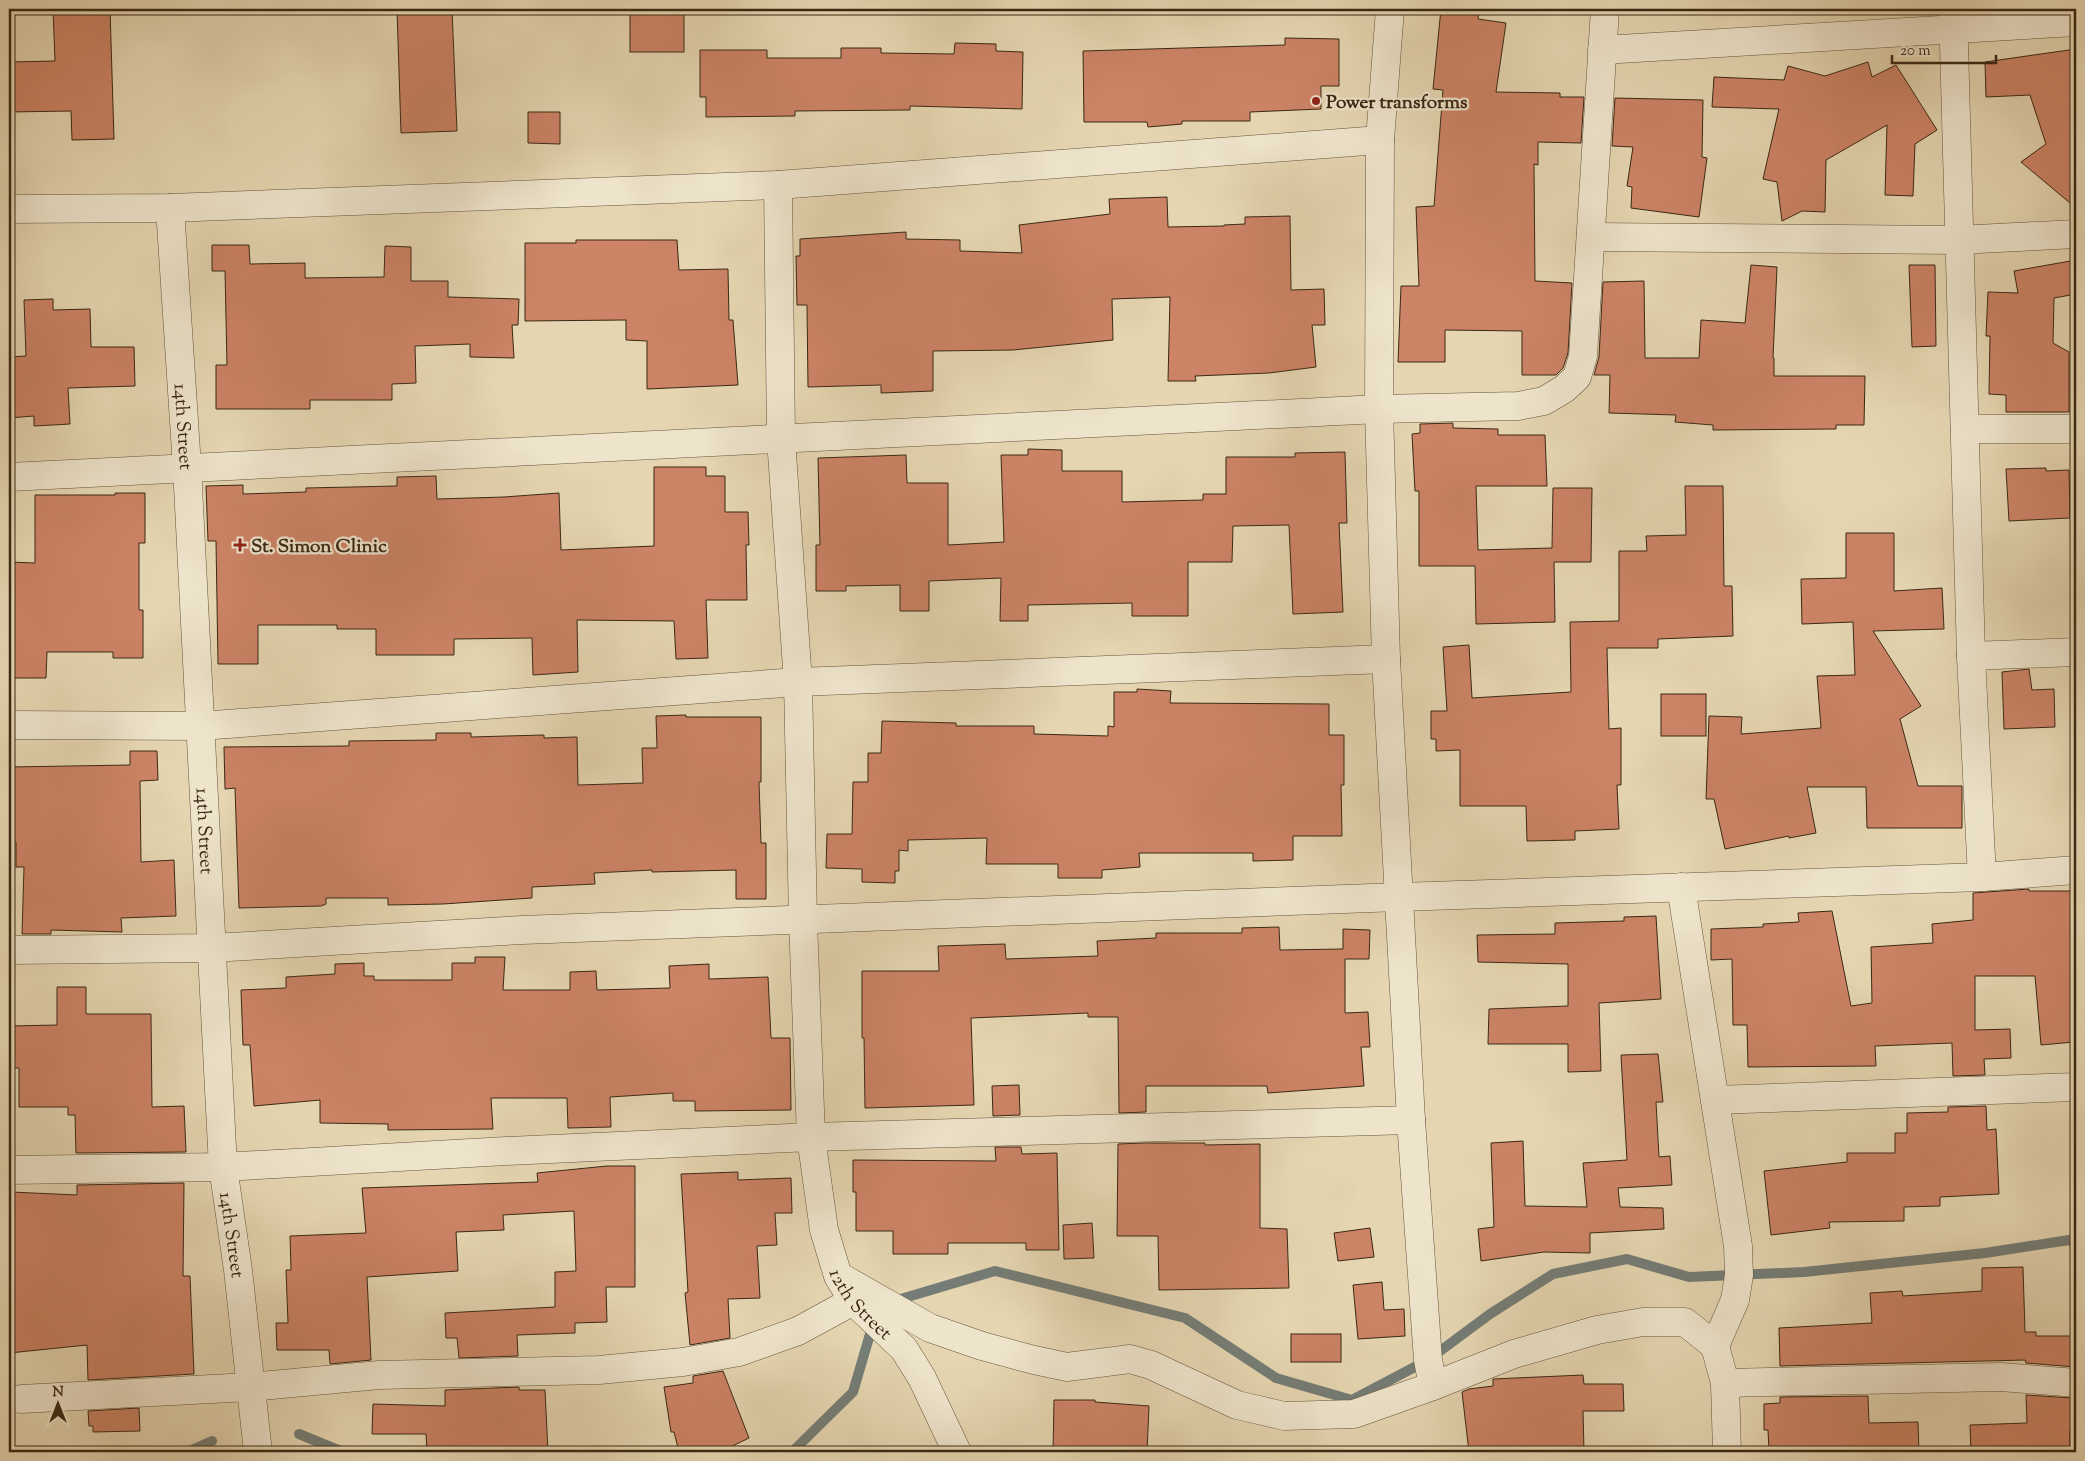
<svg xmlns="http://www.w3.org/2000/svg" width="2085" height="1461" font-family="'Sorts Mill Goudy',serif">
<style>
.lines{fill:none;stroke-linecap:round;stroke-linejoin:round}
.stream{stroke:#757d76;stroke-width:10}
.building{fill:#cc8366;stroke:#3b2814}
.minor-casing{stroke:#66543b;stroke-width:29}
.minor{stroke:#eee4cc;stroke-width:28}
.poi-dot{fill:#8f2418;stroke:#eee4cc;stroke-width:2}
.labels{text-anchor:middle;stroke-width:4.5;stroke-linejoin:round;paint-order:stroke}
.poi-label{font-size:19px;font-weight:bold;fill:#3b2814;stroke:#eee4cc;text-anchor:start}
.street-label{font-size:19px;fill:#3b2814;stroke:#eee4cc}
</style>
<rect width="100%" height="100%" fill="#e5d6b1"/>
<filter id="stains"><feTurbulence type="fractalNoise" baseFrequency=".004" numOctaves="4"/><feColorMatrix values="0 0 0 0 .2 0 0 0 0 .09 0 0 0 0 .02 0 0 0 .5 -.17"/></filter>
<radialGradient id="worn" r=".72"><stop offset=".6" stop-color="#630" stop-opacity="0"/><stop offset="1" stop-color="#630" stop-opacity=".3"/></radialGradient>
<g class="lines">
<!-- stream -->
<g class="stream">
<polyline points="894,1301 995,1271 1185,1318 1276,1378 1352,1400 1428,1360 1490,1314 1553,1274 1627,1259 1689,1277 1804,1272 1985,1253 2069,1240 2076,1244"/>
<polyline points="299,1434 343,1452"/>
<polyline points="187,1452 212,1441"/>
<polyline points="792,1452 853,1392 873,1324"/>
</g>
</g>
<!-- building -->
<g class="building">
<polygon points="53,9 110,9 114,139 72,140 71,111 9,112 9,62 55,61"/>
<polygon points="397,9 452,9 457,131 401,133"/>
<rect x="630" y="9" width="54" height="43"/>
<polygon points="1441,9 1479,9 1478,19 1506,23 1496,92 1560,93 1560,97 1584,97 1581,143 1538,142 1538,165 1534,164 1535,281 1572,283 1568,353 1563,368 1556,375 1522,375 1522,331 1445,330 1445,362 1398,362 1401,286 1419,286 1416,207 1434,206 1443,90 1433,89"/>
<polygon points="1285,38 1339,39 1339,86 1321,86 1321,109 1250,112 1250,121 1182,121 1182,124 1148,127 1147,122 1084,122 1083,51 1285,45"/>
<polygon points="955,43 996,44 996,51 1023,52 1022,109 910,106 910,110 795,111 795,116 706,117 706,97 700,97 700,50 767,50 767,58 841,58 841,48 881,48 881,53 954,54"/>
<polygon points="2076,49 2076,208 2021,162 2046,144 2030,95 1986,97 1985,62"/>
<polygon points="1868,62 1872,77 1896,65 1937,130 1915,144 1913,196 1885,195 1887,125 1826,160 1825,212 1802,211 1782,221 1777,182 1763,179 1779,109 1712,107 1714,77 1784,80 1788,66 1825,76"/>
<polygon points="1615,98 1703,100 1702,157 1707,158 1699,217 1631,208 1632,187 1627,186 1633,147 1612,146"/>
<polygon points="528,112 560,112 560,144 528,143"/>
<polygon points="1167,197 1168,227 1224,226 1224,225 1245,224 1245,217 1290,216 1291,290 1324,289 1325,325 1312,325 1316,367 1269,373 1195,376 1196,381 1168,381 1170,297 1112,299 1113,340 1013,350 933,351 933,391 881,393 881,385 808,387 807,305 797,305 796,256 800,256 800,239 906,232 906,239 960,240 960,251 1022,253 1019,225 1110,214 1109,199"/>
<polygon points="576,240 677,240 679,270 728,269 729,320 733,320 738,385 647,389 647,341 626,340 626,320 525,321 525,243 576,243"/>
<polygon points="212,245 249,245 250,264 305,263 305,278 384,277 385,246 411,247 411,281 448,281 448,297 519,299 518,325 512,325 514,358 470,357 470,344 415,346 416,383 392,384 392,400 310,400 310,409 216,409 216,365 227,365 225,271 212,271"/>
<polygon points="2076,260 2076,294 2054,298 2053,343 2069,352 2069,412 2006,412 2006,395 1989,394 1990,336 1986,336 1988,292 2018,293 2014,271"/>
<polygon points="1751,265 1777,267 1773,358 1774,358 1774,376 1865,376 1864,425 1836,425 1836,429 1713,430 1713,425 1675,422 1676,415 1609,413 1610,375 1594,375 1599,357 1603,282 1644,281 1645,358 1699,358 1701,320 1745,323"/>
<polygon points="1909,265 1935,265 1936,346 1912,347"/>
<polygon points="53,299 53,310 90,309 91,347 134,347 135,386 68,388 70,424 34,426 34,416 9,418 9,357 26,356 24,300"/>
<polygon points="1453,423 1453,428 1498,429 1498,435 1545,435 1547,486 1476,486 1478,550 1552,548 1553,488 1592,488 1591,562 1554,562 1555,622 1476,624 1475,566 1419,566 1419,491 1415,491 1412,434 1420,433 1420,424"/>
<polygon points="1028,449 1062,450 1062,471 1122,471 1122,502 1203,500 1203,494 1226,494 1226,457 1295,457 1295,453 1345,452 1347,523 1339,523 1343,612 1293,614 1289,525 1233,526 1232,562 1188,562 1188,616 1132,616 1132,603 1028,605 1028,621 1000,621 1001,578 929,581 929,611 900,611 900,585 846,586 846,591 816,591 816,545 820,545 818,458 906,455 907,483 948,483 948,545 1004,542 1001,455 1028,455"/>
<polygon points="654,467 706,467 706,476 725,476 725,512 748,512 749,545 746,545 747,600 706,600 708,658 676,659 674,621 577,620 578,672 533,675 532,638 454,639 454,655 376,655 376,629 337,629 337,625 258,625 258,664 218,664 216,541 208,541 206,486 243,485 243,494 306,492 306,488 397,486 397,477 436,476 437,499 504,497 559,493 561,550 654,546"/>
<polygon points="2046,468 2046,471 2069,470 2070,518 2009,521 2006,469"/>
<polygon points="1685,486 1723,486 1724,586 1732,586 1733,636 1658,639 1658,648 1607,648 1609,729 1621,728 1621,785 1617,785 1619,829 1575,831 1575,840 1527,841 1526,806 1460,806 1460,750 1436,751 1436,739 1431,739 1431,711 1447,711 1443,647 1469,645 1472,698 1571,692 1570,622 1619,621 1619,551 1647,551 1646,536 1686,535"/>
<polygon points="115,493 145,493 145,543 139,543 139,610 143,610 143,658 113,658 113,652 47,652 46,678 9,678 9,562 35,563 35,495 115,495"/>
<polygon points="1846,533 1894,533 1894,591 1942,588 1944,629 1873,631 1921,706 1900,719 1918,786 1962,786 1962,828 1867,828 1866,787 1807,787 1816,833 1789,838 1789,836 1725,849 1714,799 1706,799 1709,716 1742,717 1741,734 1821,728 1817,676 1855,675 1853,622 1802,624 1801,579 1846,578"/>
<polygon points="2029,669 2032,690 2054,689 2055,727 2004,729 2002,672"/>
<polygon points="1137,689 1171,691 1170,703 1329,704 1329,735 1344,735 1344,785 1341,785 1342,836 1293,836 1293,860 1253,861 1253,853 1139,853 1140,867 1102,870 1102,878 1058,878 1058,864 986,864 987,838 908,840 908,851 899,850 899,871 895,871 895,883 862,882 862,869 826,868 827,834 852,834 853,782 868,782 868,753 881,753 882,721 956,723 956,726 1034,726 1034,734 1108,736 1108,726 1114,727 1114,692 1137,692"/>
<rect x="1661" y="694" width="45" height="42"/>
<polygon points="686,715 686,717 761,717 761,782 759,782 761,843 766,843 766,899 736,899 736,870 652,872 652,870 594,873 595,884 532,887 532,898 443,904 388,905 388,898 326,898 326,904 321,906 239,908 235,788 225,789 224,747 349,746 349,741 436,740 436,733 471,733 471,737 544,735 544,738 577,737 578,785 643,783 642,748 657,748 656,716"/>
<polygon points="130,751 157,751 158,780 140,781 141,862 174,860 176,916 121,918 122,932 51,930 51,934 22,934 24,867 16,867 16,842 9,842 9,767 130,765"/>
<polygon points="2029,889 2029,891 2076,891 2076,1006 2072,1007 2074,1042 2041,1045 2035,976 1975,976 1975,1030 2010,1029 2011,1058 1984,1059 1985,1075 1953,1076 1952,1043 1875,1046 1876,1066 1748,1067 1747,1025 1733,1025 1732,959 1711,960 1711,929 1763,927 1763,924 1799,922 1798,913 1832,911 1851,1006 1872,1003 1871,947 1933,943 1932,924 1973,920 1973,893"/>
<polygon points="1656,916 1661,999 1599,1003 1601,1071 1568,1072 1568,1044 1488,1044 1489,1009 1568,1006 1568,964 1478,962 1477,935 1555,934 1555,923 1624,921 1624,917"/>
<polygon points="1279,927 1280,950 1343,949 1343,929 1370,930 1369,959 1345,959 1345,1013 1368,1012 1370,1047 1361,1047 1364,1086 1268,1093 1267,1086 1146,1086 1146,1112 1119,1113 1118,1017 1088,1017 1088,1013 971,1018 974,1105 865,1108 864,1038 862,1038 862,971 939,971 938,946 1005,944 1006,959 1098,956 1097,941 1156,938 1156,933 1242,933 1242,928"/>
<polygon points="475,957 505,957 503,990 570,990 570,972 596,971 597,990 670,988 669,966 709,964 709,979 768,977 771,1038 790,1038 791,1110 695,1111 695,1101 673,1101 673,1093 610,1097 611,1127 568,1128 567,1098 491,1098 493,1129 388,1130 388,1124 320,1123 320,1100 254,1106 250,1045 243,1045 241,990 286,988 286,977 335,974 335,964 364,963 364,976 374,976 374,980 452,980 452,963 475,963"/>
<polygon points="57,987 86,987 86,1014 151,1014 152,1107 184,1106 186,1152 76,1153 75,1115 68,1115 68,1107 19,1107 19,1068 9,1068 9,1026 57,1025"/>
<polygon points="1658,1054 1663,1102 1656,1102 1659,1157 1670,1156 1672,1185 1618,1188 1620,1207 1663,1208 1664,1229 1590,1233 1590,1253 1544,1252 1481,1261 1478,1229 1494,1227 1491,1143 1523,1141 1525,1206 1587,1207 1583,1163 1627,1160 1621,1055"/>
<polygon points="1019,1085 1020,1115 993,1116 992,1086"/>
<polygon points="1986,1106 1987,1130 1996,1129 1999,1194 1940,1197 1940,1206 1904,1207 1904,1221 1829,1222 1830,1228 1771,1235 1764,1171 1847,1162 1847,1153 1895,1153 1895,1133 1907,1133 1907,1113 1948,1112 1948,1107"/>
<polygon points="1145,1143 1205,1143 1205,1145 1260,1144 1260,1228 1287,1229 1289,1288 1159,1290 1158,1236 1117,1236 1118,1144"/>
<polygon points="995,1147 1021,1147 1022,1154 1057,1153 1059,1250 1026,1250 1026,1243 948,1243 948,1254 893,1254 893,1231 856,1231 856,1192 853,1192 853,1160 996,1161"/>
<polygon points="607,1166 635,1166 635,1287 606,1287 607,1322 575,1323 575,1333 517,1335 518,1356 459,1358 457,1338 446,1338 445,1313 555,1307 555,1272 576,1271 574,1211 503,1215 504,1230 456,1232 458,1271 367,1277 371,1360 330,1364 329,1350 277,1350 276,1323 288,1323 286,1270 291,1270 290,1236 366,1233 362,1188 538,1182 537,1173"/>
<polygon points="738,1172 738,1180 791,1178 792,1213 775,1213 777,1245 757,1246 760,1298 728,1299 730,1338 690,1345 685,1293 688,1292 681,1174"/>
<polygon points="184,1183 183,1276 190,1276 194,1374 88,1380 87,1345 9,1353 9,1235 11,1192 77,1195 77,1185"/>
<polygon points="1092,1223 1094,1258 1064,1259 1063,1225"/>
<polygon points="1370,1228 1374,1257 1338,1261 1334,1233"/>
<polygon points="2023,1267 2025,1332 2036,1332 2036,1336 2076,1336 2076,1367 2026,1363 2025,1360 1780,1366 1779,1328 1872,1323 1870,1293 1902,1291 1903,1296 1982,1291 1982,1268"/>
<polygon points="1382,1282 1384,1310 1404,1309 1405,1336 1358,1339 1353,1285"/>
<rect x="1291" y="1334" width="50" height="28"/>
<polygon points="723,1371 749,1438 720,1452 679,1452 674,1432 671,1432 664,1387 693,1383 693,1376"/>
<polygon points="1583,1375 1584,1384 1623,1384 1624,1411 1583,1411 1584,1452 1469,1452 1462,1392 1469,1389 1493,1386 1493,1379"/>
<polygon points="519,1387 519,1390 545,1390 548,1452 427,1452 426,1434 372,1434 373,1404 445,1406 445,1390"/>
<polygon points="2026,1395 2072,1398 2074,1430 2070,1430 2070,1452 1971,1452 1970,1425 2027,1423"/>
<polygon points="1868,1396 1869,1423 1918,1422 1919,1452 1841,1452 1841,1448 1769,1450 1768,1430 1764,1430 1764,1404 1780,1403 1780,1397"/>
<polygon points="1054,1400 1095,1400 1095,1402 1149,1406 1147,1452 1053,1452"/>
<polygon points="139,1408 140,1431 93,1432 93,1426 89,1426 88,1411"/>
</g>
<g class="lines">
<defs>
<g id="minor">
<polyline points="1390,9 1380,140 1379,409 1386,659 1411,1120 1428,1360 1433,1386"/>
<polyline points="1953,9 1971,656 1982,877"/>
<polyline points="1602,50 2076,22"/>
<path id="s1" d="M778,185L781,439L798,682L803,920L811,1137L824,1230L838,1276L853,1301L904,1349L922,1378L957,1452"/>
<path id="s2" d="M170,208L187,467L223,1167L238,1270L258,1452"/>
<polyline points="9,209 170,208 778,185 1380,140"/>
<polyline points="1591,237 1958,240 2076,234"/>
<polyline points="1965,429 2076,429"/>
<polyline points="9,477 1379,409 1518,406 1544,401 1564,389 1577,377 1583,356 1605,9"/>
<polyline points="1971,656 2076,652"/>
<polyline points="9,725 200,726 798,682 1386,659"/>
<polyline points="1681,887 1738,1246 1739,1275 1735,1300 1715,1346"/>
<polyline points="9,950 212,948 522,930 1399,897 1982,877 2076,870"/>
<polyline points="1715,1100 2076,1087"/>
<polyline points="9,1170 223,1167 506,1151 811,1137 1411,1120"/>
<polyline points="844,1279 930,1328 982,1346 1034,1360 1067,1367 1130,1359 1151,1365 1237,1405 1284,1416 1354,1414 1433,1386 1514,1354 1597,1330 1643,1322 1685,1322 1715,1346 1725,1383 1727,1452"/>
<polyline points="1725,1383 2001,1377 2076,1383"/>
<polyline points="21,1399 250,1387 379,1375 599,1370 683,1362 739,1352 798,1331 853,1301"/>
</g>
</defs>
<!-- minor casing -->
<use href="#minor" class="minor-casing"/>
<!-- minor -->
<use href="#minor" class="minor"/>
</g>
<!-- markers -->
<g class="poi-dot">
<circle cx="1316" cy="101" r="5"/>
<path d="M237.5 537.5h5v5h5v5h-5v5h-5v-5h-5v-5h5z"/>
</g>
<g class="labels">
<!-- poi labels -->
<g class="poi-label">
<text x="1326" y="108">Power transforms</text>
<text x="251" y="552">St. Simon Clinic</text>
</g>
<!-- street labels -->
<g class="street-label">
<text dy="7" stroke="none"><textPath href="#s2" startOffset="219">14th Street</textPath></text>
<text dy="7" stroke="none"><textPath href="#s2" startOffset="624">14th Street</textPath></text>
<text dy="7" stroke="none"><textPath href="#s2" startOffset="1029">14th Street</textPath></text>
<text dy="7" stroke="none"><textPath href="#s1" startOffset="1131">12th Street</textPath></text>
</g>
</g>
<!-- margin -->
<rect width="2085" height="1461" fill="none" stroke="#e5d6b1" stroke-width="30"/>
<rect x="10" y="10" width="2065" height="1441" fill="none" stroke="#3b2814" stroke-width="2.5"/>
<rect x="15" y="15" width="2055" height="1431" fill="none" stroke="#3b2814"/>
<!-- north arrow -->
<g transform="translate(58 1404)" stroke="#eee4cc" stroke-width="4" paint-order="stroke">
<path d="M0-4L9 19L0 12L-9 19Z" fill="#3b2814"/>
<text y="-8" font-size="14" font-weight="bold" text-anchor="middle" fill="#3b2814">N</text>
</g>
<!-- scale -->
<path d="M1892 55v8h104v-8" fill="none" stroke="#3b2814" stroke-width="2.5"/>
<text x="1900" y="55" font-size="15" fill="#3b2814" stroke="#eee4cc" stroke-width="4" paint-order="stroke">20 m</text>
<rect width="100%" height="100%" filter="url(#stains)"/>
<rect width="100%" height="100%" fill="url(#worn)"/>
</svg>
